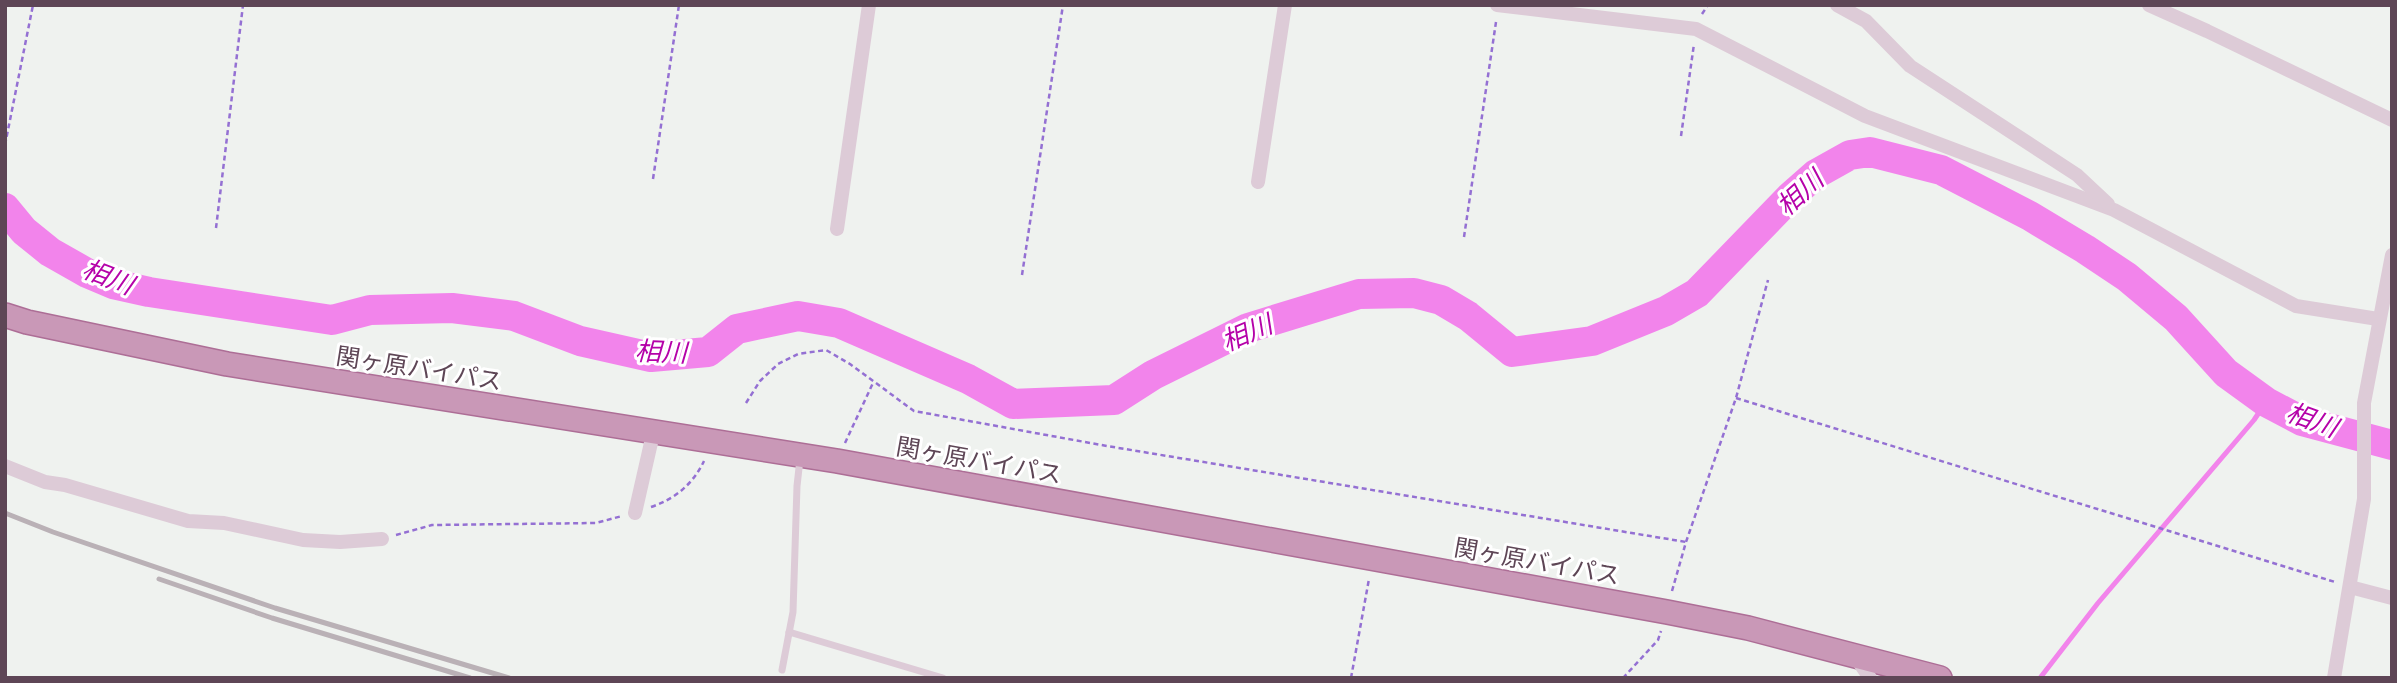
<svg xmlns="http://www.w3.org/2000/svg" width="2397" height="683" font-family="'Asap Condensed','Noto Sans JP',sans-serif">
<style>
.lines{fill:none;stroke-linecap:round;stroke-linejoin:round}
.stream{stroke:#f284eb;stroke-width:5}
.river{stroke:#f284eb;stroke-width:30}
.trunk-casing{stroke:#ad6e96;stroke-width:26}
.path{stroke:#9470d3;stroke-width:2.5;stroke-dasharray:5 3.5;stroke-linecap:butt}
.service{stroke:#ddcbd7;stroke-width:7}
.minor{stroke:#ddcbd7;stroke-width:14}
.trunk{stroke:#c998b7;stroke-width:23}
.rail{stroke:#bab1b6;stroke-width:5}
.labels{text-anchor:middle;stroke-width:6;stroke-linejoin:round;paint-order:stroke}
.street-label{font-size:24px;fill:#5e4656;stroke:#fff}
.water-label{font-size:26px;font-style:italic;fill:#b502a9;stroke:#fff}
</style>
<rect width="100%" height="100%" fill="#eff2ef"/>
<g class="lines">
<!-- stream -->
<polyline class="stream" points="2040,678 2098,603 2254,420 2266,402"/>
<!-- river -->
<polyline class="river" points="5,208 24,231 50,252 87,273 113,284 149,292 332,320 370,310 452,308 514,316 580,341 651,357 708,352 737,329 798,316 839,323 968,379 1013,404 1114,400 1153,375 1248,328 1359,294 1414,293 1441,300 1468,316 1512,352 1592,341 1666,311 1697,293 1791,196 1816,174 1850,155 1870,152 1941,170 2030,216 2085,249 2127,277 2176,318 2226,373 2266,402 2302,421 2392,445"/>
<defs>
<polyline id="trunk" points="5,315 27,322 227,364 837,461 1667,612 1748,628 1940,678"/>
</defs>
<!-- trunk casing -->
<use href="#trunk" class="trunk-casing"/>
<!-- path -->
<g class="path">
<polyline points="1702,14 1708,5"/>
<polyline points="1681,136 1694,44"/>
<polyline points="5,145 33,5"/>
<polyline points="653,179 679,5"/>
<polyline points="216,228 243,5"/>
<polyline points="1464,237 1496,22"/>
<polyline points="1022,275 1063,5"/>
<polyline points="1736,398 2335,582"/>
<polyline points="746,403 760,381 778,364 798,354 826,350 850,364 914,411 1107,446 1686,542"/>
<polyline points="845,443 873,383"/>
<path d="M651,507C675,499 693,484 704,461"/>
<polyline points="396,535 432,525 596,523 622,516"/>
<polyline points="1672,591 1686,542 1736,398 1768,280"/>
<polyline points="1351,678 1369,579"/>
<polyline points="1623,678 1658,640 1661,631"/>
</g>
<!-- service -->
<g class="service">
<polyline points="789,632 943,678"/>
<polyline points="782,670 793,612 797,486 800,459"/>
</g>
<!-- minor -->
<g class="minor">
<polyline points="1497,5 1696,29 1865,116 2114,210 2296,306 2378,319"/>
<polyline points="1837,5 1866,21 1910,66 2077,175 2108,204"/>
<polyline points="2149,5 2207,31 2392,120"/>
<polyline points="1258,182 1285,5"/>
<polyline points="837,229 869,5"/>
<polyline points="5,466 45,482 65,485 188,521 224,523 303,540 340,542 382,539"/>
<polyline points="635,513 653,434"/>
<polyline points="2350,587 2392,598"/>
<polyline points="1855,656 1870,678"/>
<polyline points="2334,678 2364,499 2364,403 2392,255"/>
</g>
<!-- trunk -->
<use href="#trunk" class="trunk"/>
<!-- rail -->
<g class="rail">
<polyline points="5,513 53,532 275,608 509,678"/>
<polyline points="159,579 272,618 470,678"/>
</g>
</g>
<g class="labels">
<!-- street labels -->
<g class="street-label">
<text transform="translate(419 369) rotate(9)" y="8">関ヶ原バイパス</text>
<text transform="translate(979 461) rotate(10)" y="8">関ヶ原バイパス</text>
<text transform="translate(1537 562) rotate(10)" y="8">関ヶ原バイパス</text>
</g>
<!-- water labels -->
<g class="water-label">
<text transform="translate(1800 193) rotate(-42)" y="9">相川</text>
<text transform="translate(108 277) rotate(21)" y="9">相川</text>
<text transform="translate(1247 333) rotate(-23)" y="9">相川</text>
<text transform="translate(661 352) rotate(2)" y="9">相川</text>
<text transform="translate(2312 420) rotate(20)" y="9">相川</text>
</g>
</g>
<!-- border -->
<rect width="2397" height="683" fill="none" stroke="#5e4656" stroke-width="14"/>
</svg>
